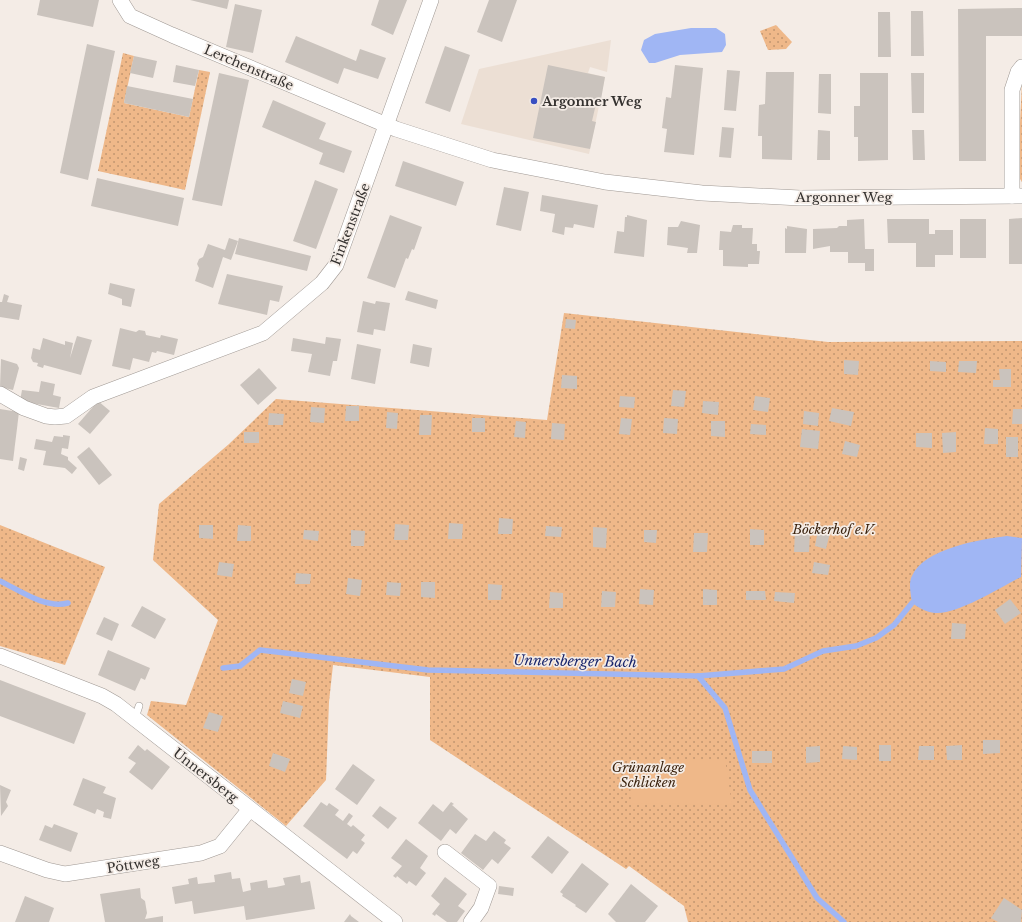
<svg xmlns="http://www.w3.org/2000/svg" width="1022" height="922" font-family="'Libre Baskerville',serif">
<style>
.built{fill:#ecdfd4}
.green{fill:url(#green-dots)}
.pitch{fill:#efb889}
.water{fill:#a0b6f4}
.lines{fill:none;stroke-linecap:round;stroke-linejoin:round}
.stream{stroke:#a0b6f4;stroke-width:5.5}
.building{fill:#cac3bd}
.service-casing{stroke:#9f9893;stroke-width:8}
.minor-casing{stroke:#9f9893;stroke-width:16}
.service{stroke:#fff;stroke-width:7}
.minor{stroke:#fff;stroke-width:15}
.poi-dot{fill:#384fc1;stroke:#f4ece6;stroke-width:1.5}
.labels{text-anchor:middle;stroke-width:3.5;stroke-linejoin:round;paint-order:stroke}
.street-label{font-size:13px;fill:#34312f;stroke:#f4ece6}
.poi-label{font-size:13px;font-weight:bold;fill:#34312f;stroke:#f4ece6;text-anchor:start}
.park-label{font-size:13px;font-style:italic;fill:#3c240f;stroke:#f4ece6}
.water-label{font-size:14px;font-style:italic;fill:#19266c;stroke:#f4ece6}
</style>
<defs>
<pattern id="green-dots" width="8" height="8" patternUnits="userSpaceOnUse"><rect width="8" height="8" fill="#efb889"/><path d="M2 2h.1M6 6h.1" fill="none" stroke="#c29670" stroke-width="1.8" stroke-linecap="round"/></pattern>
</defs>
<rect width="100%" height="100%" fill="#f4ece6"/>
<!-- built -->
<polygon class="built" points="611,40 607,72 590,67 588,73 605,77 589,154 461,124 479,69"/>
<!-- green -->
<g class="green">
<polygon points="776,25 792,42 786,49 768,50 760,31"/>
<polygon points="123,53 134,56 124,103 189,117 199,70 210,72 185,190 98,171"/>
<polygon points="1022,82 1022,182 1018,176 1018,164"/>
<polygon points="564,313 828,342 1022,341 1022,922 688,922 684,906 629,866 626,869 430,740 430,677 333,665 329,702 326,780 286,826 147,715 151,701 186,705 218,620 153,560 159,504 229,444 276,399 547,420"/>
<polygon points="0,525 105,567 65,665 0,646"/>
</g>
<!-- pitch -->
<polygon class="pitch" points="725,759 732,805 631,803 629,760"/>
<!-- water -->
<g class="water">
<polygon points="691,28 716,28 725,34 726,45 722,52 680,55 655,63 649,63 641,50 644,40 655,34"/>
<path d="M1007,536L1022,538L1021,577C999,588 957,615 935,613C926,612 919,608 912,603C911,595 908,583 912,576C923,549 981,539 1007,536Z"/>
</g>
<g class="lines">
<!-- stream -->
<g class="stream">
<path d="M0,581C21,591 45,609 68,603"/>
<polyline points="223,668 240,666 260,650 428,670 698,676 784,669 823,651 856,646 876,638 894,625 912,603"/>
<polyline points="698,676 725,708 750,790 817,898 844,922"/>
</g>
</g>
<!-- building -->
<g class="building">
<polygon points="40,0 99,0 93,27 37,15"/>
<polygon points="190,0 229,0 227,9"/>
<polygon points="379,0 407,0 393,35 371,25"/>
<polygon points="489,0 517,0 502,42 477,32"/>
<polygon points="235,4 262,10 253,53 226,47"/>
<polygon points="1022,8 1022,36 986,36 986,161 959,161 958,9"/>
<polygon points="911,11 923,11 924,56 911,56"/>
<polygon points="878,12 890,12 891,57 878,57"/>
<polygon points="296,36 356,61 360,49 386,58 378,79 344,68 338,84 285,62"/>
<polygon points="87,44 115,51 88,180 60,173"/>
<polygon points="445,46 470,55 450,112 425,103"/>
<polygon points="134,56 157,61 153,78 130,73"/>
<polygon points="176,65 199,70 195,86 173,82"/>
<polygon points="548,65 605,77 600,105 596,104 592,121 596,122 590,149 533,138"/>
<polygon points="675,65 703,68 694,155 664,152 667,129 662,128 666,97 671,98"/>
<polygon points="727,70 740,71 736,111 724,110"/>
<polygon points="766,72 794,72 792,160 762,159 762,136 758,136 759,105 765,104"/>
<polygon points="219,73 249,80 222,206 192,200"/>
<polygon points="860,73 888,73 888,160 858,161 858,137 854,137 854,106 860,106"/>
<polygon points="911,73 924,73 924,113 912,113"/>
<polygon points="819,74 831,74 831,114 818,113"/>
<polygon points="127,86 193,99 189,117 124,103"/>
<polygon points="273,100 326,123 319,139 352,151 344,173 319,164 323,153 262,127"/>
<polygon points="722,127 734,128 731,158 719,157"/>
<polygon points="818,130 830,131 830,160 817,160"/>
<polygon points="912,130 924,130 925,160 913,160"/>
<polygon points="403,161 464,182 456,206 395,186"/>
<polygon points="97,178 184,198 178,226 91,206"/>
<polygon points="315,180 338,189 316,249 293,241"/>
<polygon points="504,187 529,192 521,231 496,225"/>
<polygon points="542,195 598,205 594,228 574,224 573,228 565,227 564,235 552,232 555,214 540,211"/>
<polygon points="390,215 422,227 414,250 412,249 408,259 406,258 395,288 367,278"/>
<polygon points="627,215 647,220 644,257 614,253 617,231 624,232 625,217 627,217"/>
<polygon points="1022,218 1022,264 1009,264 1009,219"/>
<polygon points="864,219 865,249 874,249 874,271 865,271 865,263 848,263 848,252 830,252 830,246 813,249 813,229 837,228 839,226 847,226 847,220"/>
<polygon points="887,219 929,219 929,234 935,234 935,230 953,230 953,255 935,255 935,267 916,267 916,243 888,243"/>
<rect x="960" y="219" width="26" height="39"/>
<polygon points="681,221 700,225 697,253 687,253 688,248 667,245 668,227 678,227"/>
<polygon points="733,225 742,225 742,228 753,228 752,244 757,244 757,251 760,251 759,264 748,264 748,267 723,266 723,250 719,250 720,231 731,232"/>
<polygon points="787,226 807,229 806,253 785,253 785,228 787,229"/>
<polygon points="229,238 238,241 231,260 223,257 213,288 195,281 199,268 197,264 199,259 203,257 208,244 225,250"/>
<polygon points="239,238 311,256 307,271 235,254"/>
<polygon points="227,274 283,286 279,302 270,300 267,315 218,304"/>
<polygon points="110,283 135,289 131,307 122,305 122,299 108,294"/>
<polygon points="408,291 438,300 436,309 405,300"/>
<polygon points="4,294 9,296 7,302 22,305 19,320 0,317 0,302 2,302"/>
<polygon points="363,301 375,304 376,301 390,303 385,331 374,329 373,335 357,332"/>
<polygon points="566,319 576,320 575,329 565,328"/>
<polygon points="120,328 136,332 139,330 145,331 146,335 160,338 161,335 178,339 174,355 157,351 156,353 152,352 149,362 133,358 130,370 112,366"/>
<polygon points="77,336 92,340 81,375 44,365 43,368 37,366 38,363 33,362 31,358 33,348 40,350 43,338 65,345 65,341 73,343 70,358"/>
<polygon points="326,337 341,339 337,361 333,361 330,376 308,372 312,354 291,351 293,338 325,344"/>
<polygon points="357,344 381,349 375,384 351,379"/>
<polygon points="413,344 432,348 429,367 410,363"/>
<polygon points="1,359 17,364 19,368 13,390 0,387"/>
<polygon points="844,360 859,361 858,375 844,374"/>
<polygon points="930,361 946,362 946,372 930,371"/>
<polygon points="959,361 977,361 976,373 958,372"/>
<polygon points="259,368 277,388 258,405 240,385"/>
<polygon points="999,369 1011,369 1011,387 993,387 993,380 1000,380"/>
<polygon points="562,375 577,376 577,389 561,388"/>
<polygon points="41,381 55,384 53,395 61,397 59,408 20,401 22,390 39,392"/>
<polygon points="673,390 686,391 684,407 671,406"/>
<polygon points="620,396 635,397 634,408 619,407"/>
<polygon points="755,396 770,398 768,412 753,410"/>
<polygon points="98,401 110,411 90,434 78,424"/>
<polygon points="703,401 719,402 718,415 702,413"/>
<polygon points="346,406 359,406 359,421 345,421"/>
<polygon points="311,407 325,408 324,423 310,422"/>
<polygon points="832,408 854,412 851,426 829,421"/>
<polygon points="0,409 19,412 13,461 0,459"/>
<polygon points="1013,409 1022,409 1022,424 1012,424"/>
<polygon points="804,411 819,413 818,426 803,424"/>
<polygon points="387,412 398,413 397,429 386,428"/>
<polygon points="269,413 284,414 283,425 268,425"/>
<polygon points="420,415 432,415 431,435 419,435"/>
<rect x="472" y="418" width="13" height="14"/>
<polygon points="621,418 632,419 630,435 619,434"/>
<polygon points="664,418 678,419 677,434 663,433"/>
<polygon points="516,421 526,422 525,438 514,437"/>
<polygon points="711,421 725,421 725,437 711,436"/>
<polygon points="552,423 565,424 564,440 551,439"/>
<polygon points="751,424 766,425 766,435 750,434"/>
<polygon points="985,428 998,429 998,444 984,444"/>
<polygon points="802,429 820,431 818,449 800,447"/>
<rect x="244" y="432" width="15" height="11"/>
<polygon points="956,432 956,452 943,453 942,433"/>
<polygon points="916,433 932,433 932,448 916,447"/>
<polygon points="63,435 70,436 68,449 62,448 61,454 68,457 68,460 77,468 72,474 65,468 43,465 46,451 34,449 36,439 52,442 54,436 63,437"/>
<rect x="1006" y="437" width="12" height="20"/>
<polygon points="845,441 860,445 857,457 842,454"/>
<polygon points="89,447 112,475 99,485 77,457"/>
<polygon points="20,457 27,459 24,471 18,469"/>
<polygon points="499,518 513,519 512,534 498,534"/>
<polygon points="449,523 463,524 462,539 448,539"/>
<polygon points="395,524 409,525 408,540 394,540"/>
<polygon points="199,525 213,525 213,539 199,538"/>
<polygon points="238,525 251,526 251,541 237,541"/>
<polygon points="546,526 562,527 561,537 545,536"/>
<polygon points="593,527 607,528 606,548 593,547"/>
<polygon points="750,529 764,530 764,545 750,545"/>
<polygon points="304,530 319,531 318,541 303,539"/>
<polygon points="351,530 365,531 364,546 351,546"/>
<polygon points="644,530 657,530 656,543 644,542"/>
<polygon points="818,530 830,533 826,549 815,546"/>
<polygon points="795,531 810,532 809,552 794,552"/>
<polygon points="694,533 708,533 707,552 693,552"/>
<polygon points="219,562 234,564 232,577 217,575"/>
<polygon points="814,562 830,565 828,575 812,573"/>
<polygon points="296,573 311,574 310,584 295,584"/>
<polygon points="348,578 362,580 360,596 346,594"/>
<polygon points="387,582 401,583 400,596 386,595"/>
<polygon points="421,582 435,582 435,598 421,597"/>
<polygon points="488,584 502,585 501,600 488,600"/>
<polygon points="640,589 654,590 653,605 639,604"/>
<polygon points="703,589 717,590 717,605 703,605"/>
<polygon points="602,591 616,592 615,607 601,607"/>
<polygon points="746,591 765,591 766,600 746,600"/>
<polygon points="550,592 563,593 563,608 549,608"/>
<polygon points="775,592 795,593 794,603 774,601"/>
<polygon points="1010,599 1021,613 1005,624 995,610"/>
<polygon points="142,606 166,619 155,639 131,626"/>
<polygon points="104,617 119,624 112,641 96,634"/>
<polygon points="952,623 966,624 965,639 951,639"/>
<polygon points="108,650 150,668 145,680 141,678 135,691 98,675"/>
<polygon points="292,679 306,682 303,696 289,693"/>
<polygon points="0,680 86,713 74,744 0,716"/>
<polygon points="283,701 303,706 300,718 280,713"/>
<polygon points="209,712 223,716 218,732 203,728"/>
<polygon points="983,740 1000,740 1000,753 983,754"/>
<polygon points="138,745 145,751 147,749 170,767 152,790 129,772 136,763 128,758"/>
<rect x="879" y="745" width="12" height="16"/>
<polygon points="962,745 962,760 947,760 946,746"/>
<polygon points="820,746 820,762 806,763 806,747"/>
<polygon points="843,746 857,747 857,760 842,759"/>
<polygon points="919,746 934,746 934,760 918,760"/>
<rect x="752" y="751" width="20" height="12"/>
<polygon points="273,753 290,759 285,772 269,766"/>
<polygon points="353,764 375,780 357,805 335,789"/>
<polygon points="83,778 106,787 103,793 116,798 111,819 103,817 104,812 97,809 95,814 73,805"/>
<polygon points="0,785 11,790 6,802 8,806 1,816"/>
<polygon points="321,802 327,806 329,803 339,810 335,815 343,821 349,813 353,816 347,824 351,827 353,825 365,835 361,840 365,843 357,854 353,851 347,859 303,826"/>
<polygon points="451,802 454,804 452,805 468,819 456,834 450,829 441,841 418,823 433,804 443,812"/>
<polygon points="380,806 397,818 388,829 372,816"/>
<polygon points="54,824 78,833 71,852 39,840 45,825 52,828"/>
<polygon points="494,831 506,840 504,843 511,848 498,864 492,859 483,870 461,853 475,834 486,841"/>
<polygon points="548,836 569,852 552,874 531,857"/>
<polygon points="406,839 428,856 420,868 426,873 416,886 409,881 407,884 397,876 396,878 393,876 402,866 391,858"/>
<polygon points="582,863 609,884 586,913 575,906 576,905 562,896 563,894 560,892"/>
<polygon points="231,872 232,879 240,878 243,892 251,890 250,883 267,880 268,888 276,887 285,885 283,878 300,875 301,883 310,881 315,909 246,920 244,906 194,914 192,901 175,904 172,887 189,884 188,879 197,877 198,884 215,882 214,875"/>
<polygon points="445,877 467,894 458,906 465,911 457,922 447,922 436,914 435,916 432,914 440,904 431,896"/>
<polygon points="631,884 658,906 645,922 616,922 608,914"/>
<polygon points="499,886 514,888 513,896 498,894"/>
<polygon points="140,888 141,898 145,901 147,913 145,919 163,916 163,922 105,922 100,894"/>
<polygon points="25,896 54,908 49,922 15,922"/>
<polygon points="1004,898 1022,910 1021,922 998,922 991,918"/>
<polygon points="350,914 351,916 359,922 344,922"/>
</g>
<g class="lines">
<defs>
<polyline id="service" points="135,718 139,706"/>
<g id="minor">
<polyline points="120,0 130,16 172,35 396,129 492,160 605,182 702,193 800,198 1022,196"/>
<polyline points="1012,196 1012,90 1018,72 1022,67"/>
<polyline points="0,394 24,408 46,416 55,417 66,416 93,397 263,333 322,283 336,265 431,0"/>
<polyline points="0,656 102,696 116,704 395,922"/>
<polyline points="445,852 489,886 481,908 471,922"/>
<polyline points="0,853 47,870 65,874 201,853 220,846 250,809"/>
</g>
</defs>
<!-- service casing -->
<use href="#service" class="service-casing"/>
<!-- minor casing -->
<use href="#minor" class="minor-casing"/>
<!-- service -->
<use href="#service" class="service"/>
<!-- minor -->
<use href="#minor" class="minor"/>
</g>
<!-- markers -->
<circle class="poi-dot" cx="534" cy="101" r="4"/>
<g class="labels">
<!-- street labels -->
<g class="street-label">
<text transform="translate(249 67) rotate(23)" y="5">Lerchenstraße</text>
<text x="844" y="202">Argonner Weg</text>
<text transform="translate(350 224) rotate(-69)" y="5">Finkenstraße</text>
<text transform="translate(206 775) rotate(38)" y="5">Unnersberg</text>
<text transform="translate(133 864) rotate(-9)" y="5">Pöttweg</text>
</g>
<!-- poi labels -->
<g class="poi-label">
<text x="542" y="106">Argonner Weg</text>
</g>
<!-- park labels -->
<g class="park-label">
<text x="834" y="534">Böckerhof e.V.</text>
<text x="648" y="772">Grünanlage<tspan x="648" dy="15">Schlicken</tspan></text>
</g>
<!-- water labels -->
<g class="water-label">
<text transform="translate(575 661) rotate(1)" y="5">Unnersberger Bach</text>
</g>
</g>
</svg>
